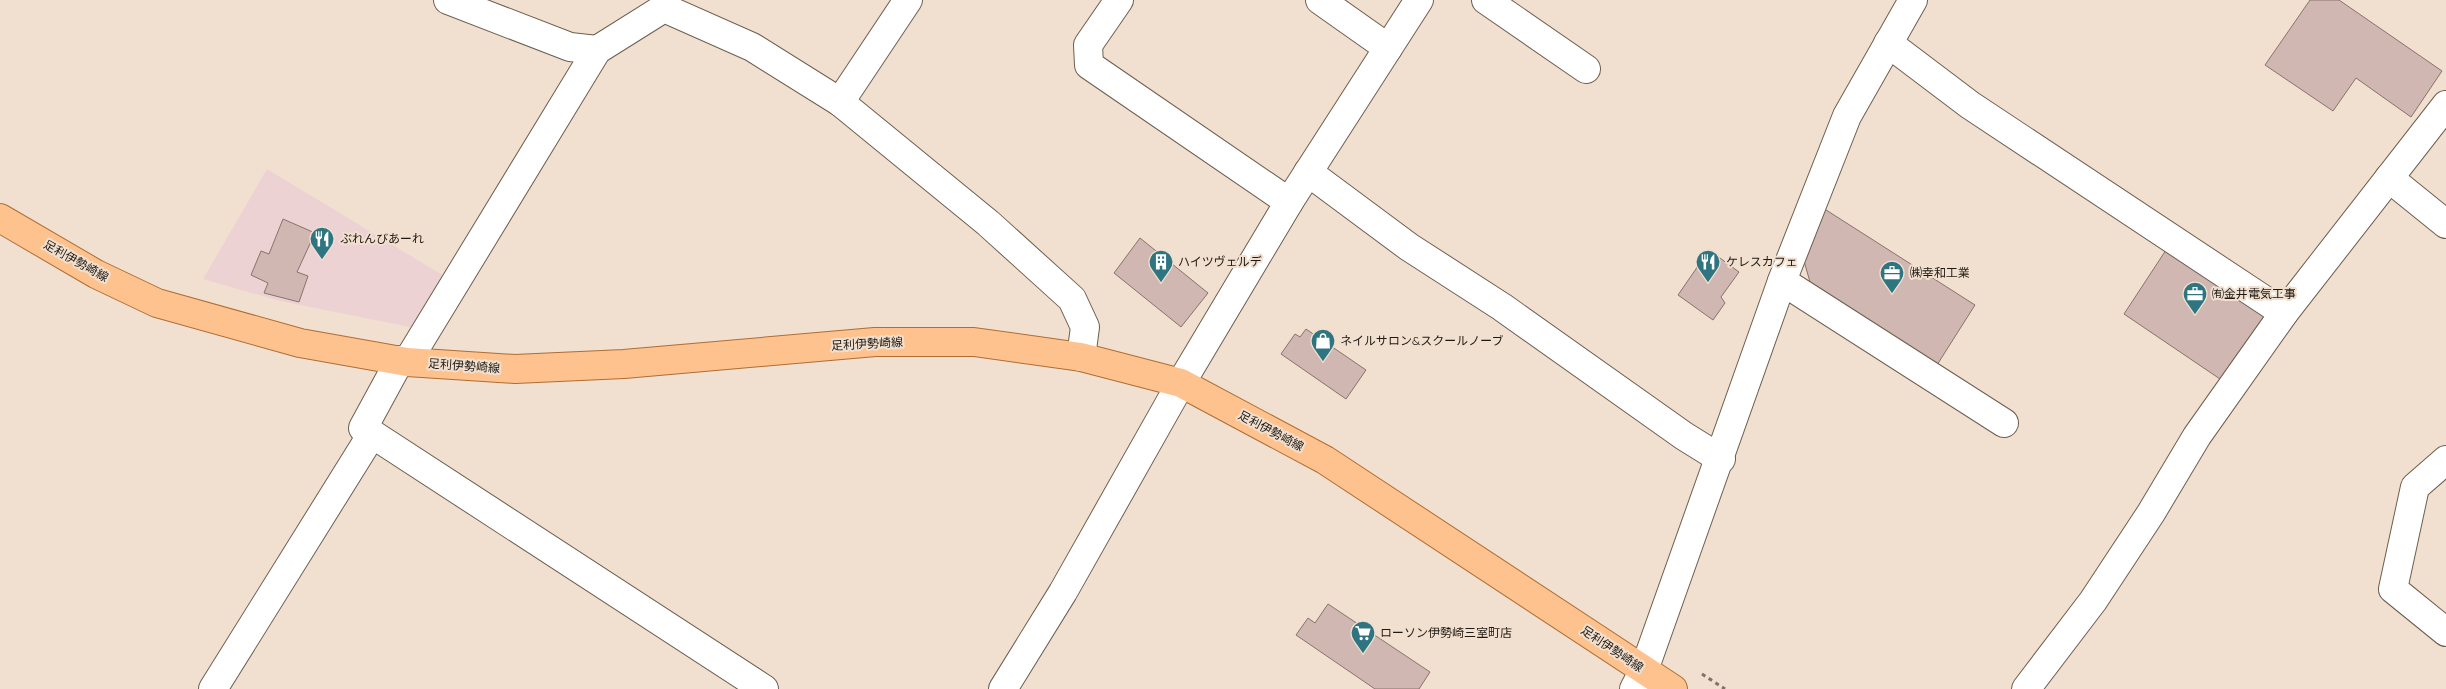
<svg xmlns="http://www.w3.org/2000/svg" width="2446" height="689" font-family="Quicksand,'Noto Sans JP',sans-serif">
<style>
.commercial{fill:#edd2d4}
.building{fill:#d0b7b1;stroke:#89726d}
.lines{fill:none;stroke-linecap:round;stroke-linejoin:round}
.minor-casing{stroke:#6d5f4f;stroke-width:30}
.major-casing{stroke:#af6d33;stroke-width:30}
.path{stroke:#7e7368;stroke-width:3;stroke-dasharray:4 4;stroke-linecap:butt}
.minor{stroke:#fff;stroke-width:28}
.major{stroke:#fec28f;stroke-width:28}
.labels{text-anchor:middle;stroke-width:4;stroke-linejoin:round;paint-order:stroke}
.poi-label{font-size:12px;fill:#1f1913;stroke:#f1e0cf;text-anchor:start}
.street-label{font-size:12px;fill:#1f1913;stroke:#f1e0cf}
</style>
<rect width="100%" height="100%" fill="#f1e0cf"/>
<!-- commercial -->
<polygon class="commercial" points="267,169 449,279 420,329 280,301 203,279"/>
<!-- building -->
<g class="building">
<polygon points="2310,0 2339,0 2442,71 2411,117 2356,78 2333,111 2265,65"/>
<polygon points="1823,208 1975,305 1937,365 1810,282 1804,261"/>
<polygon points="283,219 315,233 297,272 308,276 299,302 264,293 268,283 251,275 261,251 269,254"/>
<polygon points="1140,238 1208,293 1181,327 1114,273"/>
<polygon points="1709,250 1739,272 1721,297 1725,303 1713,320 1678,295"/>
<polygon points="2166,250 2266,316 2220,379 2124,314"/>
<polygon points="1306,329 1366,370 1346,399 1281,354 1295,334 1300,337"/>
<polygon points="1328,604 1430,672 1419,689 1375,689 1296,635 1308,618 1315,623"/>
</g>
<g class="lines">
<defs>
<g id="minor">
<polyline points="448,0 570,47 597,50"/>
<polyline points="1119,0 1088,45 1089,65 1289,202"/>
<polyline points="1320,0 1388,48"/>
<polyline points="1486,0 1586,69"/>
<polyline points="1888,43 1970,105 2284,313"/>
<polyline points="840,102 908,0"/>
<polyline points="1308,172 1409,247 1502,307 1684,436 1721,459"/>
<polyline points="2389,178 2446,224"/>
<polyline points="1782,281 2004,423"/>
<polyline points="400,360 363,428 764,689"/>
<polyline points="407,362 597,50 664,8 752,47 840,102 988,223 1072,299 1085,327 1081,357"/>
<polyline points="2446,460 2415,487 2393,589 2446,632"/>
<polyline points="213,689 372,434"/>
<polyline points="1003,689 1063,592 1181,383 1289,202 1419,0"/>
<polyline points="1634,689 1644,670 1782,281 1847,116 1913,0"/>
<polyline points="2026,689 2093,601 2151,513 2197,436 2284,313 2446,105"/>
</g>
<polyline id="major" points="0,218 96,274 157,303 300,343 407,362 515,369 624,364 875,342 974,342 1081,357 1181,383 1325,460 1673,689"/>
</defs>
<!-- minor casing -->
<use href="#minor" class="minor-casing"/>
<!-- major casing -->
<use href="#major" class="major-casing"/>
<!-- path -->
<polyline class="path" points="1702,674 1725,689"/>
<!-- minor -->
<use href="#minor" class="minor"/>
<!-- major -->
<use href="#major" class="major"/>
</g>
<!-- icons -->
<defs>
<symbol id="restaurant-pin" viewBox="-11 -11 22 30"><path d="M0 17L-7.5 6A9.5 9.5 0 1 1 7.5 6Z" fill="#2e7581" stroke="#f1e0cf"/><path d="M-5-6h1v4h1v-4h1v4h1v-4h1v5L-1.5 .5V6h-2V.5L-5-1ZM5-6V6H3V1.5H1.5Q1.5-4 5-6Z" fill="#fff"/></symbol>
<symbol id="building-pin" viewBox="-11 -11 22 30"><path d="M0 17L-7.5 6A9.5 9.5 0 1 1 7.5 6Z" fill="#2e7581" stroke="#f1e0cf"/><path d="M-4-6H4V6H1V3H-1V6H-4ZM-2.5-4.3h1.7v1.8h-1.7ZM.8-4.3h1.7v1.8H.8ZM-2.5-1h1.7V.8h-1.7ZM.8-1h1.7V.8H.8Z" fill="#fff"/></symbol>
<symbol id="office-pin" viewBox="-11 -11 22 30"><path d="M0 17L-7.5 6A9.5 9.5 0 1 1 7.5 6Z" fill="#2e7581" stroke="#f1e0cf"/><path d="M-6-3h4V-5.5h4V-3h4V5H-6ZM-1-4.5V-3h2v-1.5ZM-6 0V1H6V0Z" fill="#fff"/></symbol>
<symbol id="shop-pin" viewBox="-11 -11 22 30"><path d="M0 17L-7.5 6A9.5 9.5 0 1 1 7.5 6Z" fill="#2e7581" stroke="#f1e0cf"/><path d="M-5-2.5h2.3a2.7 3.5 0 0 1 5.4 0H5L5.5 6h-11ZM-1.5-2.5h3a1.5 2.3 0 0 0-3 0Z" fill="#fff"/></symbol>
<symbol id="supermarket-pin" viewBox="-11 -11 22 30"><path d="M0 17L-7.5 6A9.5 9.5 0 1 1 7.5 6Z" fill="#2e7581" stroke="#f1e0cf"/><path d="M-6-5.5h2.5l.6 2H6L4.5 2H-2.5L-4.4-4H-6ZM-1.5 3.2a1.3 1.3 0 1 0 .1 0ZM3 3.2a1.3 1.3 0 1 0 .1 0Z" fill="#fff"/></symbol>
</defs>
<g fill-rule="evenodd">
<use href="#restaurant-pin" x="308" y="225" width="28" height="38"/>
<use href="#building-pin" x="1147" y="248" width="28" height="38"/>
<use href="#restaurant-pin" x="1694" y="248" width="28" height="38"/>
<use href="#office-pin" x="1878" y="259" width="28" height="38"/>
<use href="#office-pin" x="2181" y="280" width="28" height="38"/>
<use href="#shop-pin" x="1309" y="327" width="28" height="38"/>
<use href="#supermarket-pin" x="1349" y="619" width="28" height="38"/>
</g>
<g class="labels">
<!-- poi labels -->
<g class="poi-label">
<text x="340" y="243">ぶれんびあーれ</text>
<text x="1178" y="266">ハイツヴェルデ</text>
<text x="1726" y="266">ケレスカフェ</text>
<text x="1910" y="277">㈱幸和工業</text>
<text x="2212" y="298">㈲金井電気工事</text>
<text x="1340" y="345">ネイルサロン&amp;スクールノーブ</text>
<text x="1380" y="637">ローソン伊勢崎三室町店</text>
</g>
<!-- street labels -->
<g class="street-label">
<text transform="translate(76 261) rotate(29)" y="4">足利伊勢崎線</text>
<text transform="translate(867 344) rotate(-3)" y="4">足利伊勢崎線</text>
<text transform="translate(464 366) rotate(4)" y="4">足利伊勢崎線</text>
<text transform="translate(1271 431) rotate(28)" y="4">足利伊勢崎線</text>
<text transform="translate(1612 649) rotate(34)" y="4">足利伊勢崎線</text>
</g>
</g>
</svg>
